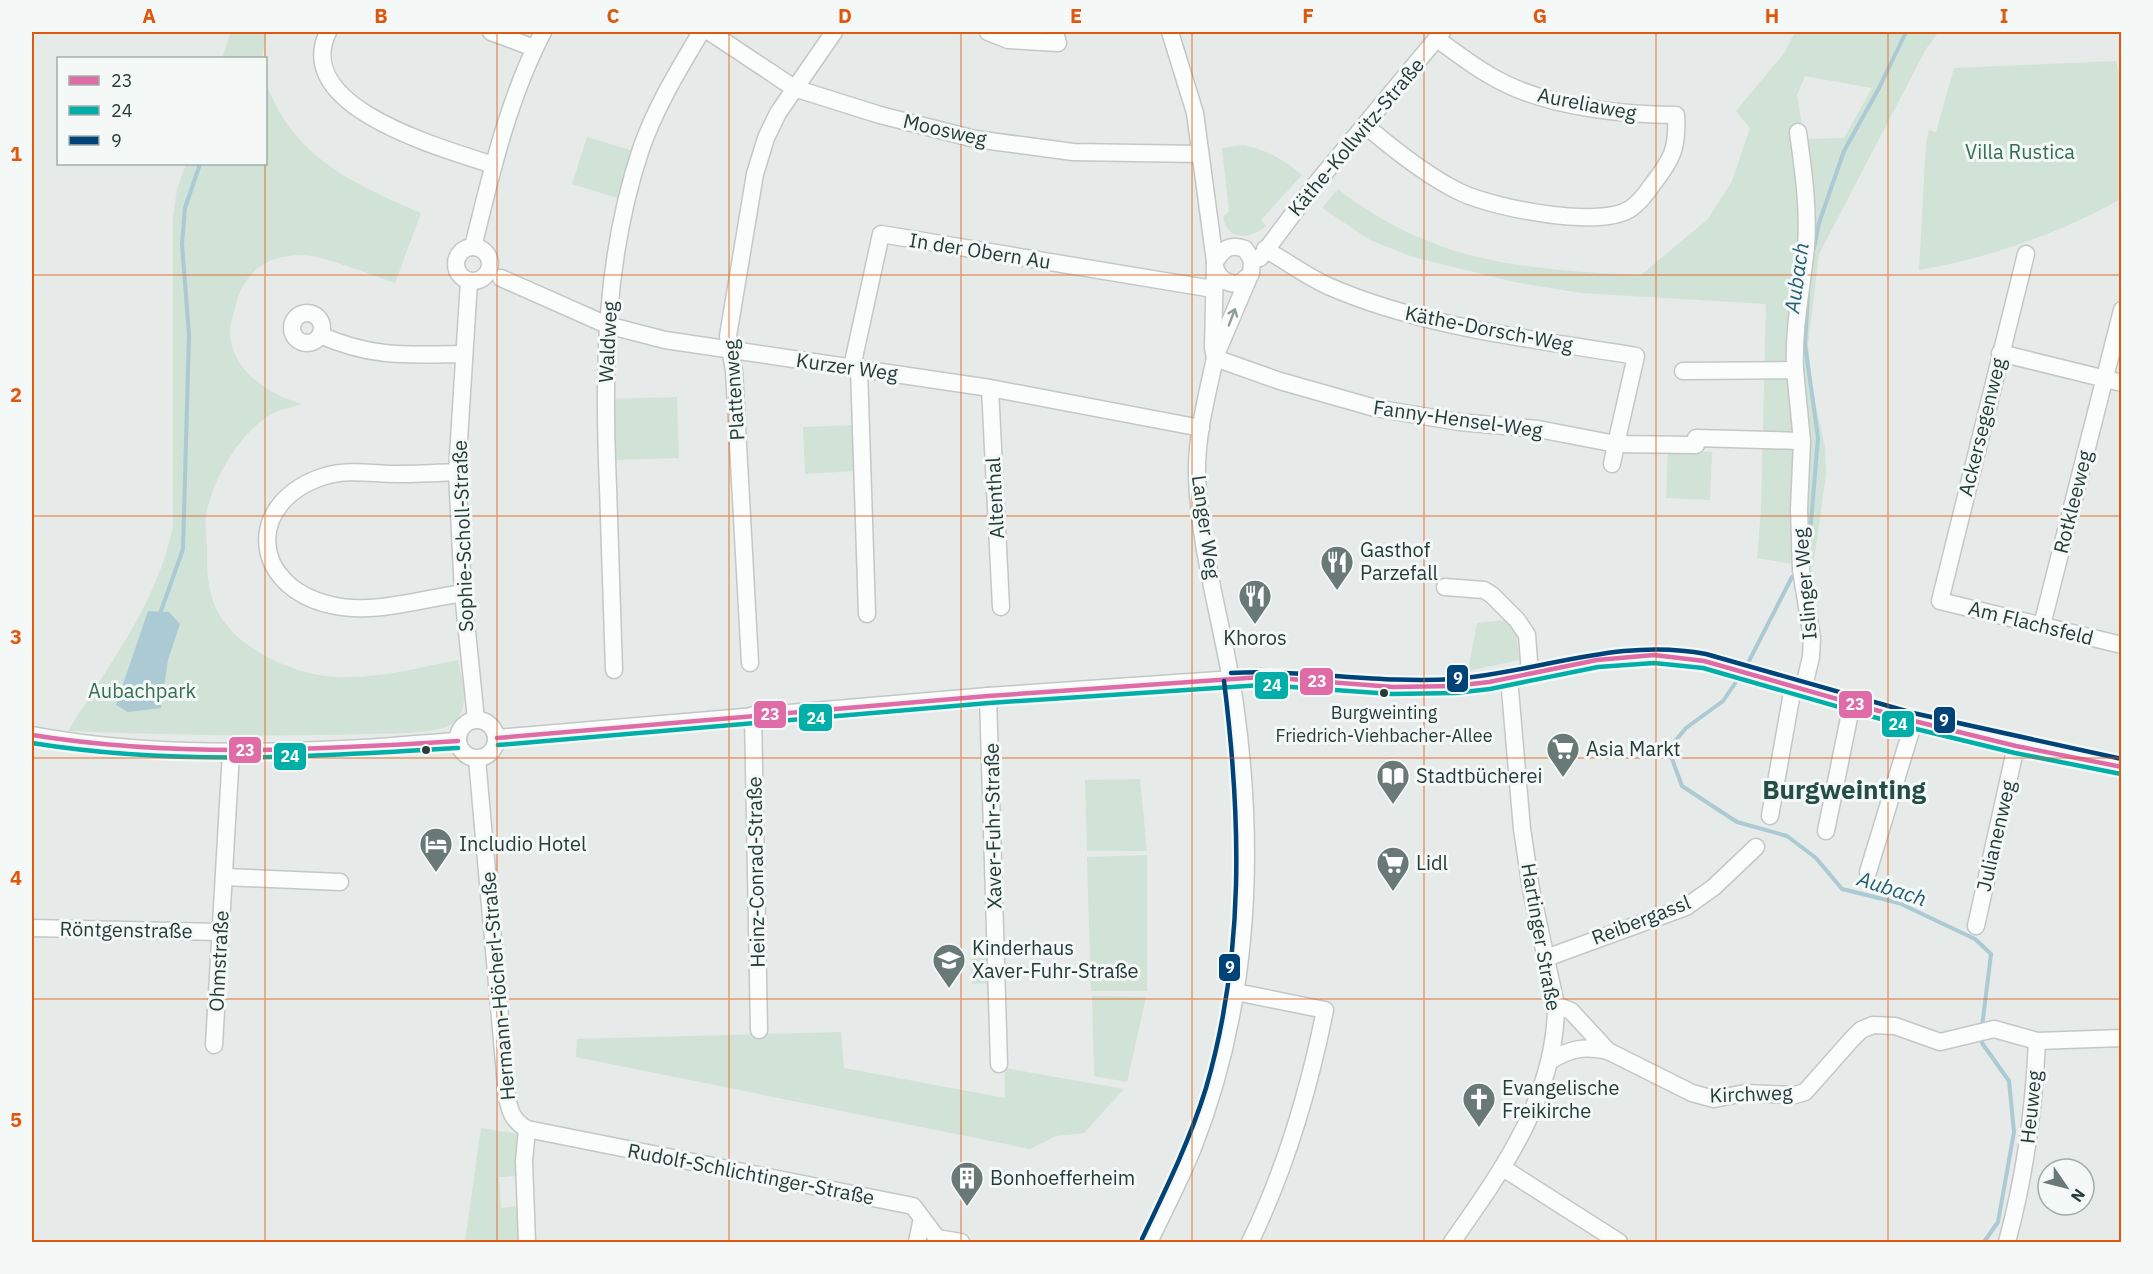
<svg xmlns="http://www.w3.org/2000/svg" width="2153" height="1274" font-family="'IBM Plex Sans',sans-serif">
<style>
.green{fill:#d1e2d7;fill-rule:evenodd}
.water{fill:#abcad4}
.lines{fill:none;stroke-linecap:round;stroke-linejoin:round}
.stream{stroke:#abcad4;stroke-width:4}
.minor-casing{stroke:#c3c7c5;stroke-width:19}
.minor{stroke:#fbfcfc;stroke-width:16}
.bus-1-casing{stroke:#f4f9f7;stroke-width:9}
.bus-2-casing{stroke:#f4f9f7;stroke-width:9}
.bus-3-casing{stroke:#f4f9f7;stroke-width:9}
.bus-1{stroke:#df6ca7;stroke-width:4.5}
.bus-2{stroke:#02afa8;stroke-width:4.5}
.bus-3{stroke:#004379;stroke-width:4.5}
.oneway{stroke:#909c9a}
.grid{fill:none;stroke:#de580e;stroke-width:1.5;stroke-opacity:0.55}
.bus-dot{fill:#253c38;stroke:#f4f9f7;stroke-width:2}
.labels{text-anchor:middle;stroke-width:6;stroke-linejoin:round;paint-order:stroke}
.bus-label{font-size:18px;fill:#253c38;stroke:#f4f9f7}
.street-label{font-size:20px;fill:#253c38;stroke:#f4f9f7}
.park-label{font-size:20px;fill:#336f50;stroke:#f4f9f7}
.poi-label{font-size:20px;fill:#253c38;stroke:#f4f9f7;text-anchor:start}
.water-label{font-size:21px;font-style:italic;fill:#255f73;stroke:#f4f9f7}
.district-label{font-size:26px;font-weight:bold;fill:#234d46;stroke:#f4f9f7}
.line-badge{stroke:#f4f9f7;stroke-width:2}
.badge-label{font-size:16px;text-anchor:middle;font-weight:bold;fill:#fff}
.neatline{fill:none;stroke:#de580e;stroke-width:2}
.grid-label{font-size:20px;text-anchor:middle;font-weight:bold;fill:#de580e}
</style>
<rect width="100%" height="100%" fill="#e6eae8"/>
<!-- green -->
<g class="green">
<polygon points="231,32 266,32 262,58 222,58"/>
<path d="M1795,32H1939L1926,49L1819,254L1808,345L1812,387L1825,447L1826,474L1813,567L1757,558L1761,510L1766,304L1581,293L1514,282L1413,257L1370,240L1322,208L1338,189C1433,263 1525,270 1641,275L1708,219L1732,181L1750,128L1736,111L1785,52ZM1805,76L1872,88L1844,138L1804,139L1797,95Z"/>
<path d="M2116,61L2122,85L2121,199C2060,233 1989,258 1919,270L1926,142L1929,130L1936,132L1954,68Z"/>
<path d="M266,83C294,159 353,183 421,213L395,283C374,276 322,255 303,255C268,255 245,270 236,304C234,313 230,323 230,331C230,370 269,395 302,404C293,407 283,409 275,412C242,429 214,476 207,511C204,524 207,540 207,552C207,574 208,595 219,614C237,646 279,666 313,674C360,684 412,669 458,660C462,680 472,709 452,724C436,735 385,733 366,734C266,737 167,735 68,731C108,666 158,602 173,526V219L177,189L186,164H266Z"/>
<polygon points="587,137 633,151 618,198 572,184"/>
<path d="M1243,145C1267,150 1283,159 1302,175L1261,220L1266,226C1251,239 1228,242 1223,217L1229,211L1222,148Z"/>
<polygon points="677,397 679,458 614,460 611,399"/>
<polygon points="852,425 855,471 805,474 803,427"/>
<polygon points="1668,450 1712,452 1710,500 1666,498"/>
<polygon points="1507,620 1516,630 1519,660 1468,671 1477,623"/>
<polygon points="1140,779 1147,851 1087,851 1085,780"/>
<polygon points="1147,855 1147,991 1091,991 1087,857"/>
<polygon points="991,958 992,983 972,984 971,959"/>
<polygon points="1092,996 1146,997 1127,1082 1094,1076"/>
<polygon points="841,1032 844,1068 1005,1098 1005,1068 1124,1089 1084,1133 1056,1136 1030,1149 576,1057 577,1039"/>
<polygon points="481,1128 519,1134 518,1176 499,1177 501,1208 520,1206 521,1242 465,1242"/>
</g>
<!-- water -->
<polygon class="water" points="148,611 169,612 180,624 168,660 161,708 128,712 116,705"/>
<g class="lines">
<!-- stream -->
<g class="stream">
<polyline points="1814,248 1819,223 1844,151 1879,88 1906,32"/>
<polyline points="1808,294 1805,344 1818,438 1809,546"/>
<polyline points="161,611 183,549 189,335 182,244 185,208 200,164"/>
<polyline points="1746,667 1792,577"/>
<polyline points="1740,676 1723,701 1686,728 1675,741 1671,756 1682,786 1737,822 1787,836 1816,858 1842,889 1899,903 1975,939 1991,954 1982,1027"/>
<polyline points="1982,1038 1982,1043 2009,1081 2014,1132 1998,1222 1984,1242"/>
</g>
<defs>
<g id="minor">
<path d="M328,32C291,108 443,148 493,165"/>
<polyline points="491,32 534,48"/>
<polyline points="710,32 794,88 880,115 975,139 1073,152 1200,154"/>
<polyline points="988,32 1008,40 1058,43 1055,32"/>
<polyline points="1170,32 1195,113 1215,262"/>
<path d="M1365,125C1393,149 1428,177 1462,193C1495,208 1599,229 1630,209C1639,203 1646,194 1652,185C1672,160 1678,148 1676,115C1624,115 1553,107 1506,84C1481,72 1459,55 1437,39"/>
<circle cx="473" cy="264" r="17"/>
<path d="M473,247C491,174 508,99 543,32"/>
<path d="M1265,249C1286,261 1306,276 1328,286C1424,328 1534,339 1636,356L1616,444L1696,445V438L1802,441"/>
<polyline points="2026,254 1940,601 2122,645"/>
<polyline points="1260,258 1314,186 1442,32"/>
<polyline points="501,278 607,325 665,340 990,388 1201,428"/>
<polyline points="469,281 457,472 463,593 476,719"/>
<circle cx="307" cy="328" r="15"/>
<path d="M320,335C372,358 407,355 462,354"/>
<polyline points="2000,353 2122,383"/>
<polyline points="1215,357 1249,277"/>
<polyline points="1215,358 1280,381 1375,408 1459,422 1538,429 1616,444 1612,464"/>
<polyline points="852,367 881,234 1213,289"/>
<polyline points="859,368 867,614"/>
<path d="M1795,370C1793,328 1802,288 1806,247C1809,208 1803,169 1798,132"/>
<polyline points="1683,371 1795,370 1802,441 1799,509 1801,570 1812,638 1811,657 1803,690"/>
<polyline points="990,388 1001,607"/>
<path d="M457,472C437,473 417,474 397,474C373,474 349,469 325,476C245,501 249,586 331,605C372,615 422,599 463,593"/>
<polyline points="1445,587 1484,590 1492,595 1517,620 1527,635 1530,674"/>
<polyline points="2042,625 2122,310"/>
<polyline points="750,663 734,371 728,336 755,174 766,138 778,113 834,32"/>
<path d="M614,670C612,609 610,548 608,487C603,373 604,259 641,149C655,108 679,69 701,32"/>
<polyline points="988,696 999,1064"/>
<polyline points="753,715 759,1030"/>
<circle cx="477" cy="739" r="19"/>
<path d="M32,735C133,754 240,754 343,749C381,748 419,743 458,741"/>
<polyline points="497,738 988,696 1262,677 1393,687 1454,686 1489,682 1597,660 1654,655 1704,661 1914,721 2016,746 2122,767"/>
<path d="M477,759L507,1097C510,1112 513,1121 527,1129L913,1206L937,1238L961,1242"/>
<polyline points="1770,816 1793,687"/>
<polyline points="1826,831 1852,703"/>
<polyline points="1868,872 1914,721"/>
<polyline points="224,877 340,882"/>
<polyline points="1976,926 2016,746"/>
<polyline points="32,928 220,932"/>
<polyline points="1546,958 1686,907 1714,887 1756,847"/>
<path d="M1236,992L1325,1010C1309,1090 1286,1168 1250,1242"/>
<polyline points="1556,1005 1571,1011 1608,1051 1692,1093 1714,1099 1745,1093 1795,1095 1805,1092 1851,1040 1861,1030 1873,1025 1895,1026 1940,1042 1994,1029 2037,1041 2122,1038"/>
<polyline points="214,1045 231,752"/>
<path d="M1550,1061C1571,1048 1584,1046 1608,1051"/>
<polyline points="527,1129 524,1161 527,1242"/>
<polyline points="1503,1168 1619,1242"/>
<polyline points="917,1242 922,1218"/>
<path d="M1149,1242C1164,1211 1180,1180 1193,1148C1249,1006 1256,853 1235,704C1224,628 1199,552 1197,475C1196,436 1207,396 1215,358L1213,348L1215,262C1223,249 1230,243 1245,249L1252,260L1251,274L1240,283C1227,285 1219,279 1215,267"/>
<path d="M1452,1242C1502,1171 1556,1096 1556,1005L1531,889L1522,829L1509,678"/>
<path d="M2007,1242C2025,1176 2034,1110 2037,1041"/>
</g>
</defs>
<!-- minor casing -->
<use href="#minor" class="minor-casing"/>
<!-- minor -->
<use href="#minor" class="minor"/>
<defs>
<g id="bus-1">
<path d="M32,735C175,758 315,750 458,741"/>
<polyline points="497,738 988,696 1262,677 1393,687 1454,686 1489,682 1597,660 1654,655 1704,661 1914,721 2016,746 2122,767"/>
</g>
<g id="bus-2">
<path d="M32,743C174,766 315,757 458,748"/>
<polyline points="498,745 989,703 1262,685 1392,694 1455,693 1490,689 1598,667 1654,663 1703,668 1912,728 2015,753 2121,774"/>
</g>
<g id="bus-3">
<path d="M1231,673C1305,669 1379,684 1454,679C1540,672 1619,637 1706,654L1913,713L2122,759"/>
<path d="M1142,1239C1166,1189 1190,1140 1206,1088C1245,954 1241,817 1224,681"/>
</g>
</defs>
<!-- bus-1 casing -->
<use href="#bus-1" class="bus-1-casing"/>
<!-- bus-2 casing -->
<use href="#bus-2" class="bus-2-casing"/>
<!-- bus-3 casing -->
<use href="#bus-3" class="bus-3-casing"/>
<!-- bus-1 -->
<use href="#bus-1" class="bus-1"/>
<!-- bus-2 -->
<use href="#bus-2" class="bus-2"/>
<!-- bus-3 -->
<use href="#bus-3" class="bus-3"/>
</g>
<!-- one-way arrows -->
<defs><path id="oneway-shaft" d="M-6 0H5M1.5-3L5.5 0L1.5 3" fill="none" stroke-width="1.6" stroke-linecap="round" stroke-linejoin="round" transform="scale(1.5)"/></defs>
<use class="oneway" href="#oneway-shaft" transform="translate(1232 317) rotate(-69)"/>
<!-- grid -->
<path class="grid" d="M265,32V58M497,32V1242M729,32V1242M961,32V1242M1192,32V1242M1424,32V1242M1656,32V1242M1888,32V1242M265,164V1242M32,275H2122M32,516H2122M32,758H2122M32,999H2122"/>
<!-- icons -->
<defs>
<symbol id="restaurant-pin" viewBox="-11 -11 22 30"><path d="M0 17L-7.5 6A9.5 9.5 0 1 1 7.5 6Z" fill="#697976" stroke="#f4f9f7"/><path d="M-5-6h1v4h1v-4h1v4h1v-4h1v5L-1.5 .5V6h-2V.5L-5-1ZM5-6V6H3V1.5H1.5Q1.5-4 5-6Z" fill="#fff"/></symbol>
<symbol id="supermarket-pin" viewBox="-11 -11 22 30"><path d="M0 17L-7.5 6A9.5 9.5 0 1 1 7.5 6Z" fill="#697976" stroke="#f4f9f7"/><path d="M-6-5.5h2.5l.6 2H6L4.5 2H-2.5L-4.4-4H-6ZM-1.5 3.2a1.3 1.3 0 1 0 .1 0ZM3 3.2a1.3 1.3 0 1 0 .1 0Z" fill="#fff"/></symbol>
<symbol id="library-pin" viewBox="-11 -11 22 30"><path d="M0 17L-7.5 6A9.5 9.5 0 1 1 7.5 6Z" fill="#697976" stroke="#f4f9f7"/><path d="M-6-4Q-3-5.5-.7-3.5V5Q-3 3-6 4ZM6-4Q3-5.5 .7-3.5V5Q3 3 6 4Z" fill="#fff"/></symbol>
<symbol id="hotel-pin" viewBox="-11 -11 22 30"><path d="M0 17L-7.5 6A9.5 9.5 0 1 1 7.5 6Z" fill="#697976" stroke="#f4f9f7"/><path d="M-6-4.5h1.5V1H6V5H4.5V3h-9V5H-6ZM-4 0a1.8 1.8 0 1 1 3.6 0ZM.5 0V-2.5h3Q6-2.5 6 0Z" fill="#fff"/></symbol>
<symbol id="school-pin" viewBox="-11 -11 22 30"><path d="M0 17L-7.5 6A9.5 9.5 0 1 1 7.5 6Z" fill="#697976" stroke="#f4f9f7"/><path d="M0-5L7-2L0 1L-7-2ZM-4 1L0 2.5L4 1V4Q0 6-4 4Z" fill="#fff"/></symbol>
<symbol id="church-pin" viewBox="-11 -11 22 30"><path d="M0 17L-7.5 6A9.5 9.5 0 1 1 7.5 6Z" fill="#697976" stroke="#f4f9f7"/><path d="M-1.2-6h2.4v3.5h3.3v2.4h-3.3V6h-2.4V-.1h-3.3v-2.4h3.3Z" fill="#fff"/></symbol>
<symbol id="building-pin" viewBox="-11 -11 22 30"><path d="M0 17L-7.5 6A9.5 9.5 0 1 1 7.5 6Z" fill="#697976" stroke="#f4f9f7"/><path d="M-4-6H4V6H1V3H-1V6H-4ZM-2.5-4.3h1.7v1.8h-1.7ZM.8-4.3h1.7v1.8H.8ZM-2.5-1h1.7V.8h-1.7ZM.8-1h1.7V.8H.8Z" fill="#fff"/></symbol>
</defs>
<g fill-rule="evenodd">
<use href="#restaurant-pin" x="1318" y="543" width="38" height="52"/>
<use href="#restaurant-pin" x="1236" y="577" width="38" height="52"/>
<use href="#supermarket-pin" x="1544" y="730" width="38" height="52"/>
<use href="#library-pin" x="1374" y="757" width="38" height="52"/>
<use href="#hotel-pin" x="417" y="825" width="38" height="52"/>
<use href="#supermarket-pin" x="1374" y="844" width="38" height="52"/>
<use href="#school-pin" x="930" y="941" width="38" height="52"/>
<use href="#church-pin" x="1460" y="1080" width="38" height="52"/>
<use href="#building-pin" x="948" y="1159" width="38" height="52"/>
</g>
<!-- markers -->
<g class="bus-dot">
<circle cx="1384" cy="693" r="5"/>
<circle cx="426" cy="750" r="5"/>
</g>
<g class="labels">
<!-- bus labels -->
<g class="bus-label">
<text x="1384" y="719">Burgweinting<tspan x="1384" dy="23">Friedrich-Viehbacher-Allee</tspan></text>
</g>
<!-- street labels -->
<g class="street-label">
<text transform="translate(1587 104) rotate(11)" y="7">Aureliaweg</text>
<text transform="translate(945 130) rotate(13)" y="7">Moosweg</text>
<text transform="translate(1356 137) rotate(-50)" y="7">Käthe-Kollwitz-Straße</text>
<text transform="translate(980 251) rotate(9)" y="7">In der Obern Au</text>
<text transform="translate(1489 329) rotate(11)" y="7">Käthe-Dorsch-Weg</text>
<text transform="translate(608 342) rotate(-87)" y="7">Waldweg</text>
<text transform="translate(847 367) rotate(8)" y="7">Kurzer Weg</text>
<text transform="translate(734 390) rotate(-94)" y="7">Plattenweg</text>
<text transform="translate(1458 419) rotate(8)" y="7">Fanny-Hensel-Weg</text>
<text transform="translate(1982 427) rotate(-76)" y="7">Ackersegenweg</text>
<text transform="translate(995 498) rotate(-93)" y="7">Altenthal</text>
<text transform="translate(2073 502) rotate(-76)" y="7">Rotkleeweg</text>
<text transform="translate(1206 527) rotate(82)" y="7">Langer Weg</text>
<text transform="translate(463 536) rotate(-92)" y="7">Sophie-Scholl-Straße</text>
<text transform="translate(1805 584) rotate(-95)" y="7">Islinger Weg</text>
<text transform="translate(2031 623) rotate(14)" y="7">Am Flachsfeld</text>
<text transform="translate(993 826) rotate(-91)" y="7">Xaver-Fuhr-Straße</text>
<text transform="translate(1996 836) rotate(-77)" y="7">Julianenweg</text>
<text transform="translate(756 872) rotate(-91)" y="7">Heinz-Conrad-Straße</text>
<text transform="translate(1641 920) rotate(-21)" y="7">Reibergassl</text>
<text transform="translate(126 930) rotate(1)" y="7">Röntgenstraße</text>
<text transform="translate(1541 937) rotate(80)" y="7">Hartinger Straße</text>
<text transform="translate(219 961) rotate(-87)" y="7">Ohmstraße</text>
<text transform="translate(498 986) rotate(-95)" y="7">Hermann-Höcherl-Straße</text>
<text transform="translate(1751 1094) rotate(-2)" y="7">Kirchweg</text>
<text transform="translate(2031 1107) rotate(-84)" y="7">Heuweg</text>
<text transform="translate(751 1174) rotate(11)" y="7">Rudolf-Schlichtinger-Straße</text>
</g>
<!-- park labels -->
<g class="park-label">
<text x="2020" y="159">Villa Rustica</text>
<text x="142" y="698">Aubachpark</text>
</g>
<!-- poi labels -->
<g class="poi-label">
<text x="1360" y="557">Gasthof<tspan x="1360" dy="23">Parzefall</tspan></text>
<text x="1255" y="645" text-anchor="middle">Khoros</text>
<text x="1586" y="756">Asia Markt</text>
<text x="1416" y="783">Stadtbücherei</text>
<text x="459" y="851">Includio Hotel</text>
<text x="1416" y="870">Lidl</text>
<text x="972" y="955">Kinderhaus<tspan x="972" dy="23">Xaver-Fuhr-Straße</tspan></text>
<text x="1502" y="1095">Evangelische<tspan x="1502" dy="23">Freikirche</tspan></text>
<text x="990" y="1185">Bonhoefferheim</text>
</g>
<!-- water labels -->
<g class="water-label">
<text transform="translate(1797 278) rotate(-82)" y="7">Aubach</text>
<text transform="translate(1892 889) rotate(18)" y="7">Aubach</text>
</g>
<!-- district labels -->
<g class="district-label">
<text x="1844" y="799">Burgweinting</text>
</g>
</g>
<g class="line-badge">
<rect x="1446" y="664" width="23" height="29" rx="6" fill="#004379"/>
<rect x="1299" y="667" width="35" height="29" rx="6" fill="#df6ca7"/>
<rect x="1254" y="671" width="35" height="29" rx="6" fill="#02afa8"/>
<rect x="1838" y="690" width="35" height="29" rx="6" fill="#df6ca7"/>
<rect x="753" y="700" width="34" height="29" rx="6" fill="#df6ca7"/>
<rect x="798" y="703" width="35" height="29" rx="6" fill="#02afa8"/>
<rect x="1933" y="706" width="23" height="28" rx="6" fill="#004379"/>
<rect x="1881" y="710" width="34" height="28" rx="6" fill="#02afa8"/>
<rect x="228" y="736" width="34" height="28" rx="6" fill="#df6ca7"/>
<rect x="273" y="742" width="34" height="29" rx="6" fill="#02afa8"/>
<rect x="1218" y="953" width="23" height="29" rx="6" fill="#004379"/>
</g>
<g class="badge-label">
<text x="1458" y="684">9</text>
<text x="1317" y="687">23</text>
<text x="1272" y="691">24</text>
<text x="1855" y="710">23</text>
<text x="770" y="720">23</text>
<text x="816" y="724">24</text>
<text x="1944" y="726">9</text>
<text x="1898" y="730">24</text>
<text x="245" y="756">23</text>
<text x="290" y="762">24</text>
<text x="1230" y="973">9</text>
</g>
<!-- border -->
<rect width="2153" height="1274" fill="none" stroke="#f4f9f7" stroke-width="66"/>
<!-- legend -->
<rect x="57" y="57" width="210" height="108" fill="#f4f9f7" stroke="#a1adab" stroke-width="1.5"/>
<rect x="69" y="76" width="30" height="9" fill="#df6ca7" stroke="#a1adab" stroke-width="1.5"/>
<text x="111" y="87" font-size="18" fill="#253c38">23</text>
<rect x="69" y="106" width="30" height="9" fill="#02afa8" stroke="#a1adab" stroke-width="1.5"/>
<text x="111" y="117" font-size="18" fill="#253c38">24</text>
<rect x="69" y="136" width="30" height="9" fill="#004379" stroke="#a1adab" stroke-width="1.5"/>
<text x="111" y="147" font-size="18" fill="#253c38">9</text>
<!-- north arrow -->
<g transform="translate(2066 1187) rotate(125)"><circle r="28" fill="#f4f9f7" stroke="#a1adab" stroke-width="1.5"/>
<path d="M0-4.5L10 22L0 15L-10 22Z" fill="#697976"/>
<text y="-9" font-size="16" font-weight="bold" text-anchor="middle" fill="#253c38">N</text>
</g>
<rect x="33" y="33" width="2087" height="1208" class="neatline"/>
<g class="grid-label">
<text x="149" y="23">A</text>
<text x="381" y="23">B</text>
<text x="613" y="23">C</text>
<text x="845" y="23">D</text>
<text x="1076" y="23">E</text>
<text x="1308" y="23">F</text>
<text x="1540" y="23">G</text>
<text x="1772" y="23">H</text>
<text x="2004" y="23">I</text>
<text x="16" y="161">1</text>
<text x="16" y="402">2</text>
<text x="16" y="644">3</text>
<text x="16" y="885">4</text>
<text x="16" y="1127">5</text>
</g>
</svg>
